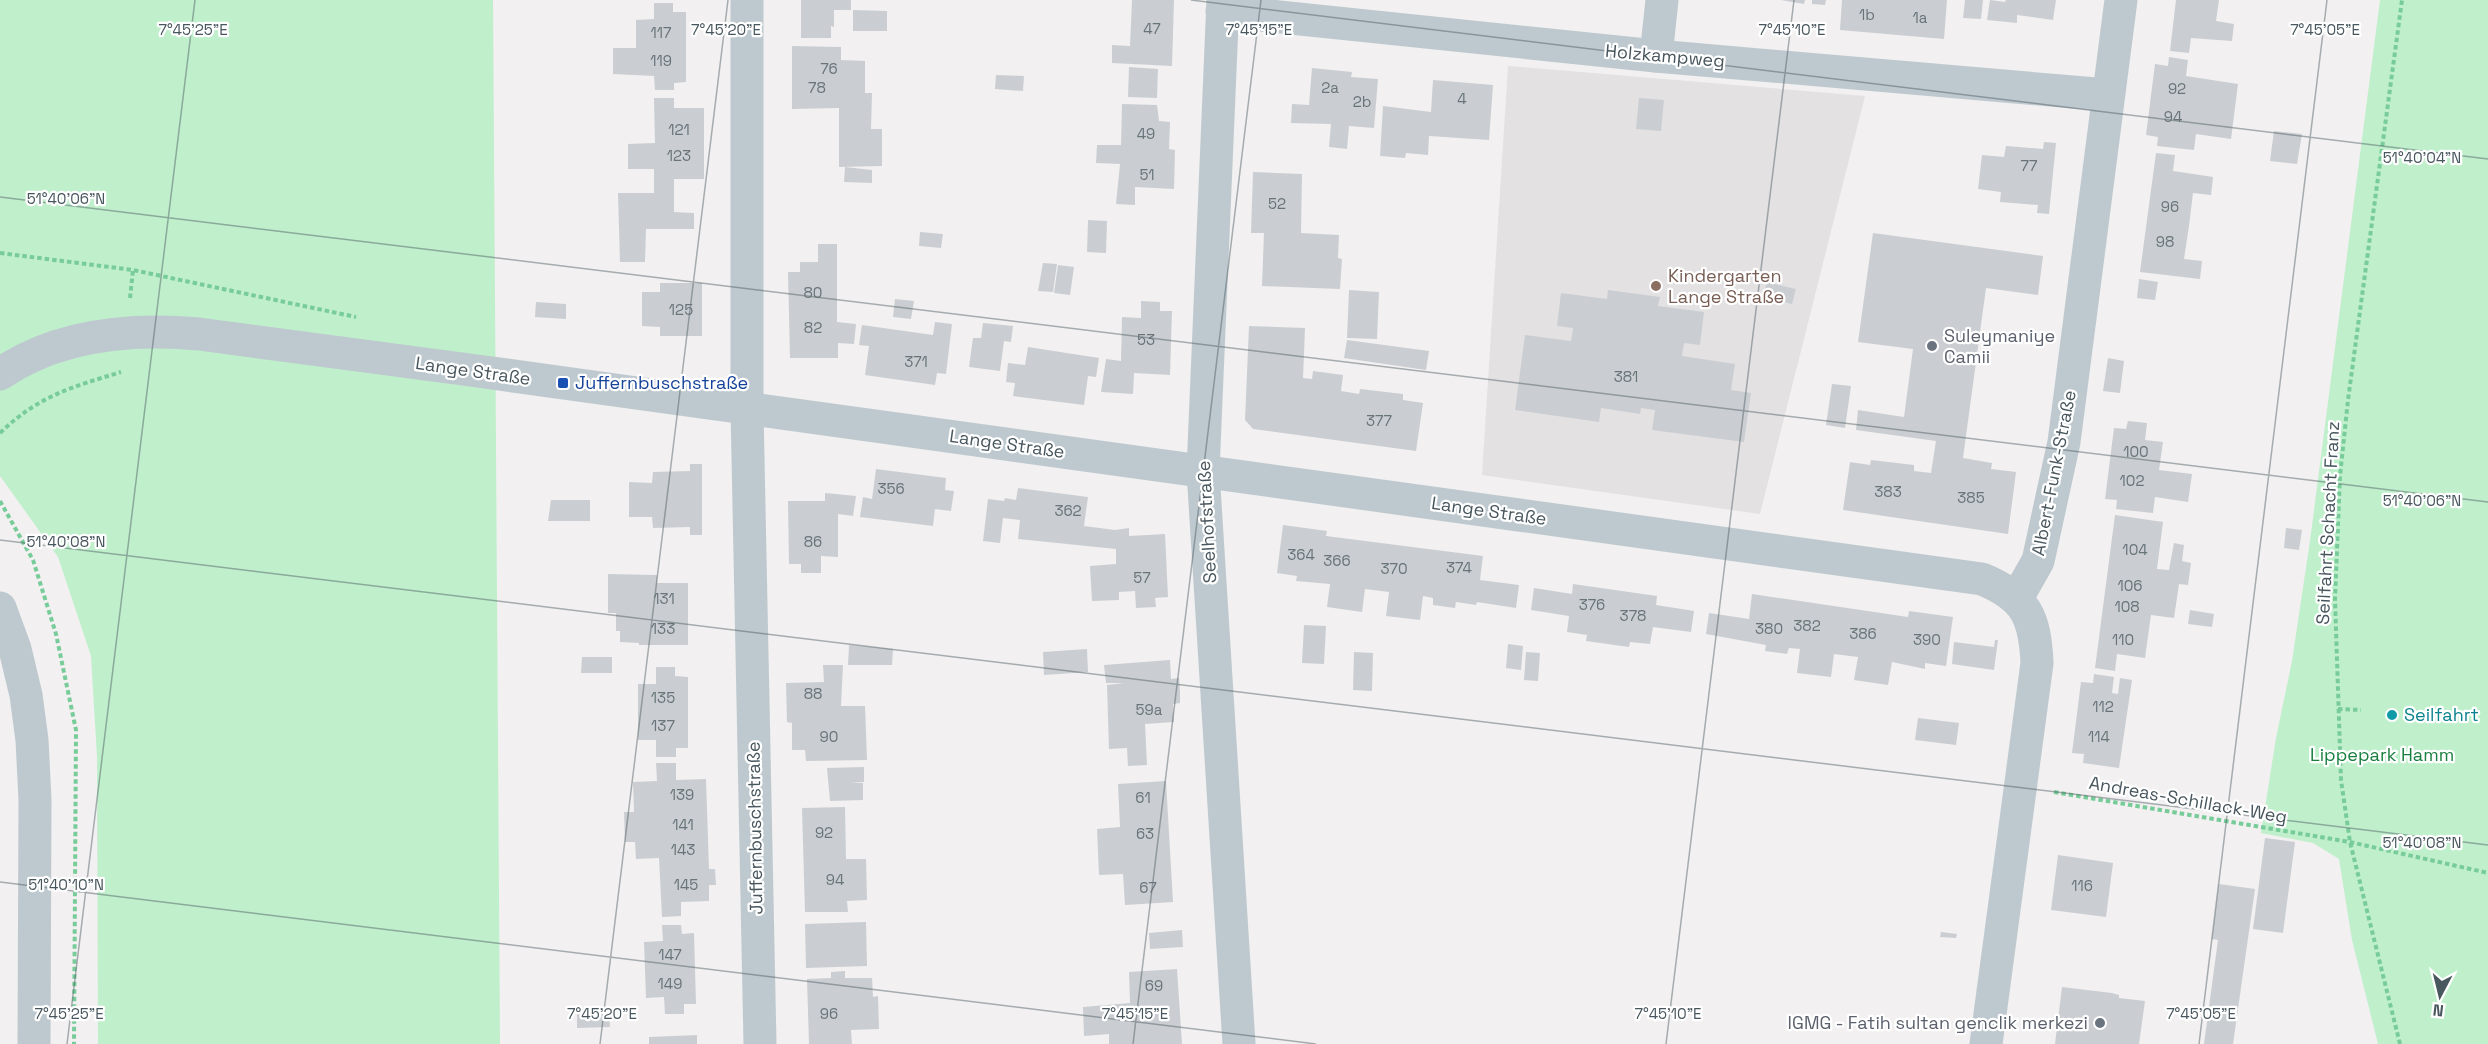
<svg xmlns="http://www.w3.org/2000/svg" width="2488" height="1044" font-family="'Space Grotesk',sans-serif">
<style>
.education{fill:#e3e1e2}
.green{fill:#c0efcc}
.building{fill:#caced2}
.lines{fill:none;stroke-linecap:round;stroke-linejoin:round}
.path{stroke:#78cc99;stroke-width:4;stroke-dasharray:4.5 3;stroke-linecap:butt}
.minor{stroke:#bec9cf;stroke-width:33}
.tertiary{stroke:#bec9cf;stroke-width:33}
.ticks{fill:none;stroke:#48565d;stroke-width:1.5;stroke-opacity:0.45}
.education-dot{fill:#8d6e63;stroke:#fff;stroke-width:2}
.worship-dot{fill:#6b7280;stroke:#fff;stroke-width:2}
.transit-dot{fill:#1a4fb4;stroke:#fff;stroke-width:2}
.culture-dot{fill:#0f9aa8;stroke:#fff;stroke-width:2}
.labels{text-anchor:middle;stroke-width:4.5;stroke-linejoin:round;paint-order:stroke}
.number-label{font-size:15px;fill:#68747a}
.street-label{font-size:18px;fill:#48565d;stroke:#fff}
.education-label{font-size:18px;fill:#785e54;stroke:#fff;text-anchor:start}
.worship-label{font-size:18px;fill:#5b616d;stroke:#fff;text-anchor:start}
.transit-label{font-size:18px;fill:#164399;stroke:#fff;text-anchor:start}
.culture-label{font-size:18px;fill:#0d838f;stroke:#fff;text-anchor:start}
.park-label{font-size:18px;fill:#197f3f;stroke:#fff}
.ticks-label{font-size:15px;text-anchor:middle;fill:#48565d;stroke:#fff;stroke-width:4.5;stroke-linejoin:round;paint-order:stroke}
</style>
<rect width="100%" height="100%" fill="#f2f0f0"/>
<!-- education -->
<polygon class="education" points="1508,66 1865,96 1760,514 1482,475"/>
<!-- green -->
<g class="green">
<polygon points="0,0 493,0 500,1044 98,1044 97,757 91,656 58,557 0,476"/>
<polygon points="2380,0 2488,0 2488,1044 2378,1044 2352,940 2339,859 2313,843 2261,833 2276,738 2292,661 2310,541"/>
</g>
<!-- building -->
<g class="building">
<polygon points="801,0 851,0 851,10 834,10 834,27 831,26 831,38 801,38"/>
<polygon points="1132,0 1174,0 1172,66 1112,63 1112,45 1130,46"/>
<polygon points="1781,0 1805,0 1804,4"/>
<polygon points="1812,0 1826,0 1825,5 1812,4"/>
<polygon points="1842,0 1947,0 1944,39 1840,30"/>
<polygon points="1965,0 1983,0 1981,19 1963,18"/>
<polygon points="1990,0 2005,2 2006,0 2056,0 2053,20 2017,15 2017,23 1987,20"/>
<polygon points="2176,0 2219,0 2216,21 2234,24 2232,41 2191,38 2189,53 2170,51"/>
<polygon points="654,3 673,3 673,12 686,12 686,82 674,83 674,90 655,90 654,76 613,74 613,48 636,48 636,20 654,19"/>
<polygon points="853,10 887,11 887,31 853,31"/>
<polygon points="792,46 841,47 841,60 865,61 865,93 872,93 871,129 882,129 882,166 839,167 839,108 792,109"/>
<polygon points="2169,57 2188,60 2186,76 2238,84 2231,139 2196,134 2194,150 2157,146 2158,137 2146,135 2155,64 2168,66"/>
<polygon points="1129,67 1158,69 1157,98 1128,97"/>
<polygon points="1312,68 1352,72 1351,77 1378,79 1374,128 1349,126 1347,149 1329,147 1331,124 1291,123 1292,104 1309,105"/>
<polygon points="996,75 1024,76 1023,91 995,89"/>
<polygon points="1433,80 1493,85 1489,140 1429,136 1428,155 1406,153 1405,158 1380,156 1383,106 1431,112"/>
<polygon points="654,98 674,98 674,108 704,108 704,179 674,179 674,212 694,213 694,229 646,229 645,262 620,262 618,193 654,193 654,169 628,169 628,144 655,143"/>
<polygon points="1639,98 1664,100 1661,131 1636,129"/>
<polygon points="1122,104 1157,105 1159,121 1170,122 1169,149 1175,150 1174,189 1135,187 1135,205 1116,204 1120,164 1096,163 1097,145 1121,145"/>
<polygon points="2274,131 2302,134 2297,164 2270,161"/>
<polygon points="2044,142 2056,143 2049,214 2037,213 2038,205 2000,202 2001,192 1978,189 1982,155 2004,157 2006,146 2043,149"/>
<polygon points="2156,153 2175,155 2173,171 2213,177 2211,195 2193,193 2189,226 2184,259 2202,261 2200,279 2140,272"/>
<polygon points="845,167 872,170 872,183 844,182"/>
<polygon points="1253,172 1302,174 1301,233 1339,235 1338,258 1342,259 1340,289 1262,286 1264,233 1251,233"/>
<polygon points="1088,220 1107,221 1106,253 1087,252"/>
<polygon points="920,232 943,234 941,248 919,246"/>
<polygon points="1873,233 2043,256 2038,295 1986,288 1963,458 1992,463 1991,469 2016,472 2008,534 1843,510 1850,462 1870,465 1871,460 1914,465 1914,471 1931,473 1936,441 1856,430 1858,410 1904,417 1913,349 1858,342"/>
<polygon points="818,244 837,244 837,322 856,324 854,344 838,343 838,358 790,358 788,272 800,272 800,262 818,262"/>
<polygon points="1043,263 1057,264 1053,292 1038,291"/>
<polygon points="1058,265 1074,267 1070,295 1054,293"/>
<polygon points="2139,279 2158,282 2155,300 2137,298"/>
<polygon points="1767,282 1796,289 1792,304 1763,297"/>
<polygon points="660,283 702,283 702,336 660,336 660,327 642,326 642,292 660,292"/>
<polygon points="1349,290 1379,292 1377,339 1347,338"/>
<polygon points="1608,290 1660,297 1658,306 1704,312 1700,345 1684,343 1682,356 1735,364 1731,390 1751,393 1744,442 1652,430 1655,410 1641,408 1640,414 1601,408 1599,422 1515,410 1525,335 1571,341 1573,328 1557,326 1561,293 1607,299"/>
<polygon points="895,299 914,301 911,319 893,317"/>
<polygon points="1141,301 1160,302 1160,311 1172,311 1170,375 1134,373 1133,394 1101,392 1106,359 1121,361 1122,317 1141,318"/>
<polygon points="536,302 566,304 566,319 535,317"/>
<polygon points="935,322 952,324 946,374 937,373 935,385 865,375 869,346 859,345 862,325 933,335"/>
<polygon points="983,323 1013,326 1011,342 1004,341 1000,371 969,367 973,338 981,338"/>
<polygon points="1249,326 1305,328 1303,378 1312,379 1313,371 1343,375 1341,391 1359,394 1360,389 1403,394 1403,400 1423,403 1416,451 1253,429 1245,420"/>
<polygon points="1347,340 1429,351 1426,370 1344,358"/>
<polygon points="1028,347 1099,358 1096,377 1088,376 1084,405 1013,396 1015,383 1006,382 1008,363 1025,365"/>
<polygon points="2108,358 2124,361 2120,393 2103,391"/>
<polygon points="1832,384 1851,386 1845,428 1826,425"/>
<polygon points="2128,421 2147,423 2145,440 2163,442 2159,470 2192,474 2188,502 2155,497 2153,513 2116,509 2117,500 2105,499 2114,428 2126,429"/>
<polygon points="690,464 702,464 702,535 690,535 690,527 653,528 652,517 629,517 629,482 652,483 653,472 690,471"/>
<polygon points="876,469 946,478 945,490 954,491 951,511 935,509 933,526 860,517 863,497 872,499"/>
<polygon points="1018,488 1088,497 1084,526 1115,530 1129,528 1129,536 1165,534 1168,597 1155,598 1156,607 1136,608 1135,591 1119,592 1119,600 1092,601 1090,566 1116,564 1116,549 1018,539 1020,520 1003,518 1000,543 983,541 988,499 1004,501 1005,498 1016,500"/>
<polygon points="825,493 856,496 853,516 838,514 838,557 821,556 821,573 801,573 801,564 789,564 788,501 825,501"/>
<polygon points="551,500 590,500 590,521 548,521"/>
<polygon points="2115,515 2163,522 2157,569 2169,570 2174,543 2184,545 2182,561 2191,563 2188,585 2179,584 2174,618 2151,615 2145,658 2117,654 2115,671 2095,668"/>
<polygon points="1283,525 1327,531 1326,536 1483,556 1480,580 1519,585 1516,608 1477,602 1476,605 1456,602 1455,608 1433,605 1433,598 1423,596 1420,620 1386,616 1389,592 1365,589 1362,612 1327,607 1330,584 1296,581 1297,576 1277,573"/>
<polygon points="2286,528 2302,530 2299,550 2284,548"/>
<polygon points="608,574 657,575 657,583 688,583 688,645 639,645 639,643 620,642 620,631 616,631 616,613 608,613"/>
<polygon points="1573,584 1657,596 1656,605 1694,611 1691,632 1653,627 1650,644 1630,642 1629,647 1586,641 1587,635 1567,632 1569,616 1531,610 1534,588 1572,594"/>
<polygon points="1752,594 1908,617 1909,611 1953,617 1946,666 1925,663 1925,669 1892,662 1888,685 1854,680 1858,657 1834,654 1831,677 1797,673 1800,649 1789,648 1787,654 1765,651 1766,645 1706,634 1709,613 1749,619"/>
<polygon points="2190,610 2214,614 2212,627 2188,624"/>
<polygon points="1304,625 1326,626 1324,664 1302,663"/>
<polygon points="1995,640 1998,640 1994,670 1952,664 1954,642 1994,647"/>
<polygon points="1508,644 1523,646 1521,670 1506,668"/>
<polygon points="849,645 893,649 892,665 848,665"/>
<polygon points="1087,649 1088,672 1044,675 1043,652"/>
<polygon points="1354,652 1373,653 1372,691 1353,690"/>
<polygon points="1526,652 1540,653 1538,681 1524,680"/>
<polygon points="582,657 612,657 612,673 581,673"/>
<polygon points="1170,660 1171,679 1179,678 1180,691 1180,703 1173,704 1174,722 1145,724 1147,765 1128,766 1127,748 1109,749 1107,685 1124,683 1106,683 1104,665"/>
<polygon points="823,665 843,665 841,706 865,706 867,760 806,761 805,750 792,750 792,723 787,722 786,683 824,682"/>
<polygon points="656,667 675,667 675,676 688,677 688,748 676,748 676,757 656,757 656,740 638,740 638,684 656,684"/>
<polygon points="2094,674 2114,677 2112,693 2118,694 2120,678 2132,680 2119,768 2083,763 2084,754 2072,753 2081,682 2093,683"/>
<polygon points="1918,718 1959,723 1956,745 1915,740"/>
<polygon points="656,763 676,763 676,780 706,779 709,869 715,869 716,885 709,885 709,901 681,902 681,916 662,917 659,858 636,859 635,842 625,842 624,812 634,812 633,782 657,781"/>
<polygon points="864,767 864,782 851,782 863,783 863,800 830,801 827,768"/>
<polygon points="1166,781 1173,902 1125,905 1123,874 1099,875 1097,829 1120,827 1118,784"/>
<polygon points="845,807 846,859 866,859 867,900 847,901 848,912 805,912 802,808"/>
<polygon points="2265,838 2295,842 2283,933 2253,929"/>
<polygon points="2058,855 2113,863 2106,917 2051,910"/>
<polygon points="2219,884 2255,889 2233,1044 2204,1044 2218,940 2212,939"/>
<polygon points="866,922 867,966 806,968 805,924"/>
<polygon points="662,925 681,925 682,934 694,933 696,1004 684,1004 684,1014 665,1014 664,997 646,998 644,942 663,941"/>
<polygon points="1182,930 1183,947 1150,949 1149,933"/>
<polygon points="1941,932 1957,934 1956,938 1940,937"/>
<polygon points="1177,969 1182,1044 1109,1044 1109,1034 1084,1036 1083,1007 1130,1003 1129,972"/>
<polygon points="845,971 845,978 872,978 873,997 878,996 879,1029 851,1030 852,1044 809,1044 807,979 831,978 831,972"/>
<polygon points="2062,987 2112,993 2119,995 2119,998 2145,1001 2139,1044 2055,1044"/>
<polygon points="609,1009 610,1027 577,1028 577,1010"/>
<polygon points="697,1035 697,1044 649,1044 649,1037"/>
</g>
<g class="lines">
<!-- path -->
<g class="path">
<polyline points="0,253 133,270 356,317"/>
<polyline points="130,298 133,270"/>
<path d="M0,433C38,396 72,387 121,372"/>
<polyline points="0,501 33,560 56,634 76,730 74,1044"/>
<polyline points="2338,709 2361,710"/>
<polyline points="2054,792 2350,842 2488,873"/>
<polyline points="2400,1044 2350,842 2341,780 2335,599 2340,476 2348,400 2402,0"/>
</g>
<!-- minor -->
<g class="minor">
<polyline points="747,0 747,409 760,1044"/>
<polyline points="1223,0 1203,471 1239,1044"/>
<polyline points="1222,11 1656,56 2108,95"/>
<polyline points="1656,56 1662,0"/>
<path d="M0,374C57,335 131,328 199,334L470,370L1982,579C2026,597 2035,617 2037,663L1986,1044"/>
<polyline points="2017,598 2038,561 2064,442 2121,0"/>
</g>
<!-- tertiary -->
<polyline class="tertiary" points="0,608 15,649 26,695 32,740 35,800 34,1044"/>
</g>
<!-- ticks -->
<path class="ticks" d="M1191,0L2488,159M0,197L2488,502M0,540L2488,845M0,882L1316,1044M67,1044L195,0M600,1044L728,0M1133,1044L1261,0M1666,1044L1794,0M2199,1044L2327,0"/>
<!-- markers -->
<circle class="education-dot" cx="1656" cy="286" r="6"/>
<g class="worship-dot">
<circle cx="1932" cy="346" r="6"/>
<circle cx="2100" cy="1023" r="6"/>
</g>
<rect class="transit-dot" x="557" y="377" width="12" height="12" rx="3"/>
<circle class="culture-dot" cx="2392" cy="715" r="6"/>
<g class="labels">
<!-- number labels -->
<g class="number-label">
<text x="1867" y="20">1b</text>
<text x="1920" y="23">1a</text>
<text x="1152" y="34">47</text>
<text x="661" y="38">117</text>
<text x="661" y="66">119</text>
<text x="829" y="74">76</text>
<text x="817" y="93">78</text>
<text x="1330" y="93">2a</text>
<text x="2177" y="94">92</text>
<text x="1462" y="104">4</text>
<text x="1362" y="107">2b</text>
<text x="2173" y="122">94</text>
<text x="679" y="135">121</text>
<text x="1146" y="139">49</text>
<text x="679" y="161">123</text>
<text x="2029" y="171">77</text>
<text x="1147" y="180">51</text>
<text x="1277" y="209">52</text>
<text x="2170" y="212">96</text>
<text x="2165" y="247">98</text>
<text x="813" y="298">80</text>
<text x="681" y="315">125</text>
<text x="813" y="333">82</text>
<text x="1146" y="345">53</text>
<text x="916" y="367">371</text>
<text x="1626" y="382">381</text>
<text x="1379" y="426">377</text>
<text x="2136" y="457">100</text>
<text x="2132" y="486">102</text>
<text x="891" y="494">356</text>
<text x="1888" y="497">383</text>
<text x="1971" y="503">385</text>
<text x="1068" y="516">362</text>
<text x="813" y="547">86</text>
<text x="2135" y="555">104</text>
<text x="1301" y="560">364</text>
<text x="1337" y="566">366</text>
<text x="1459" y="573">374</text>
<text x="1394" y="574">370</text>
<text x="1142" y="583">57</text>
<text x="2130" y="591">106</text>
<text x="664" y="604">131</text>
<text x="1592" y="610">376</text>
<text x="2127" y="612">108</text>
<text x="1633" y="621">378</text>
<text x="1807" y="631">382</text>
<text x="663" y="634">133</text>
<text x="1769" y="634">380</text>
<text x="1863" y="639">386</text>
<text x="1927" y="645">390</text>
<text x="2123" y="645">110</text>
<text x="813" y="699">88</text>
<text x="663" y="703">135</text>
<text x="2103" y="712">112</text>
<text x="1149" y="715">59a</text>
<text x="663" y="731">137</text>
<text x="829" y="742">90</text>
<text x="2099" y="742">114</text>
<text x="682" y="800">139</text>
<text x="1143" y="803">61</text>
<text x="683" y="830">141</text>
<text x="824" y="838">92</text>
<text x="1145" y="839">63</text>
<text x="683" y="855">143</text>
<text x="835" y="885">94</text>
<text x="686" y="890">145</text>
<text x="2082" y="891">116</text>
<text x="1148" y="893">67</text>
<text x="670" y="960">147</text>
<text x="670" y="989">149</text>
<text x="1154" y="991">69</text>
<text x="829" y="1019">96</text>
</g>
<!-- street labels -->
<g class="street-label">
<text transform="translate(1665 56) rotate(5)" y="6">Holzkampweg</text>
<text transform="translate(473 371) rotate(8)" y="6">Lange Straße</text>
<text transform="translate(1007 444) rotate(8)" y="6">Lange Straße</text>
<text transform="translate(2054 473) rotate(-79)" y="6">Albert-Funk-Straße</text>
<text transform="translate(1489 511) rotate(8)" y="6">Lange Straße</text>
<text transform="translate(1207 522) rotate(-93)" y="6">Seelhofstraße</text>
<text transform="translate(2328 523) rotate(-87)" y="6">Seilfahrt Schacht Franz</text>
<text transform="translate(2188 800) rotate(10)" y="6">Andreas-Schillack-Weg</text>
<text transform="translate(755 828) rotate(-91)" y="6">Juffernbuschstraße</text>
</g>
<!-- education labels -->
<g class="education-label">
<text x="1668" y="282">Kindergarten<tspan x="1668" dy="21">Lange Straße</tspan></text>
</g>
<!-- worship labels -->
<g class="worship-label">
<text x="1944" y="342">Suleymaniye<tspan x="1944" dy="21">Camii</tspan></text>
<text x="2088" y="1029" text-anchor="end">IGMG - Fatih sultan genclik merkezi</text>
</g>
<!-- transit labels -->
<g class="transit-label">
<text x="575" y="389">Juffernbuschstraße</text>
</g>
<!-- culture labels -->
<g class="culture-label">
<text x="2404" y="721">Seilfahrt</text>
</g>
<!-- park labels -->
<g class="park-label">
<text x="2382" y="761">Lippepark Hamm</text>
</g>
</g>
<g class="ticks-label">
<text x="193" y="35">7°45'25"E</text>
<text x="726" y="35">7°45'20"E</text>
<text x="1259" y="35">7°45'15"E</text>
<text x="1792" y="35">7°45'10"E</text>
<text x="2325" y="35">7°45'05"E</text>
<text x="2422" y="163">51°40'04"N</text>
<text x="66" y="204">51°40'06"N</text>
<text x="2422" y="506">51°40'06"N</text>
<text x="66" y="547">51°40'08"N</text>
<text x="2422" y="848">51°40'08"N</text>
<text x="66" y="890">51°40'10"N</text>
<text x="69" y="1019">7°45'25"E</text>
<text x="602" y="1019">7°45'20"E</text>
<text x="1135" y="1019">7°45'15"E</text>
<text x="1668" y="1019">7°45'10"E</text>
<text x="2201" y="1019">7°45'05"E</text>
</g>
<!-- north arrow -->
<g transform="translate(2440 996) rotate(187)" stroke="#ffffff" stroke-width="4.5" paint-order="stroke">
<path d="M0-4.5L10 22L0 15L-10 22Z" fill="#48565d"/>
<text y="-9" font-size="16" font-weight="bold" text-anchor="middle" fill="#48565d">N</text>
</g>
</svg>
